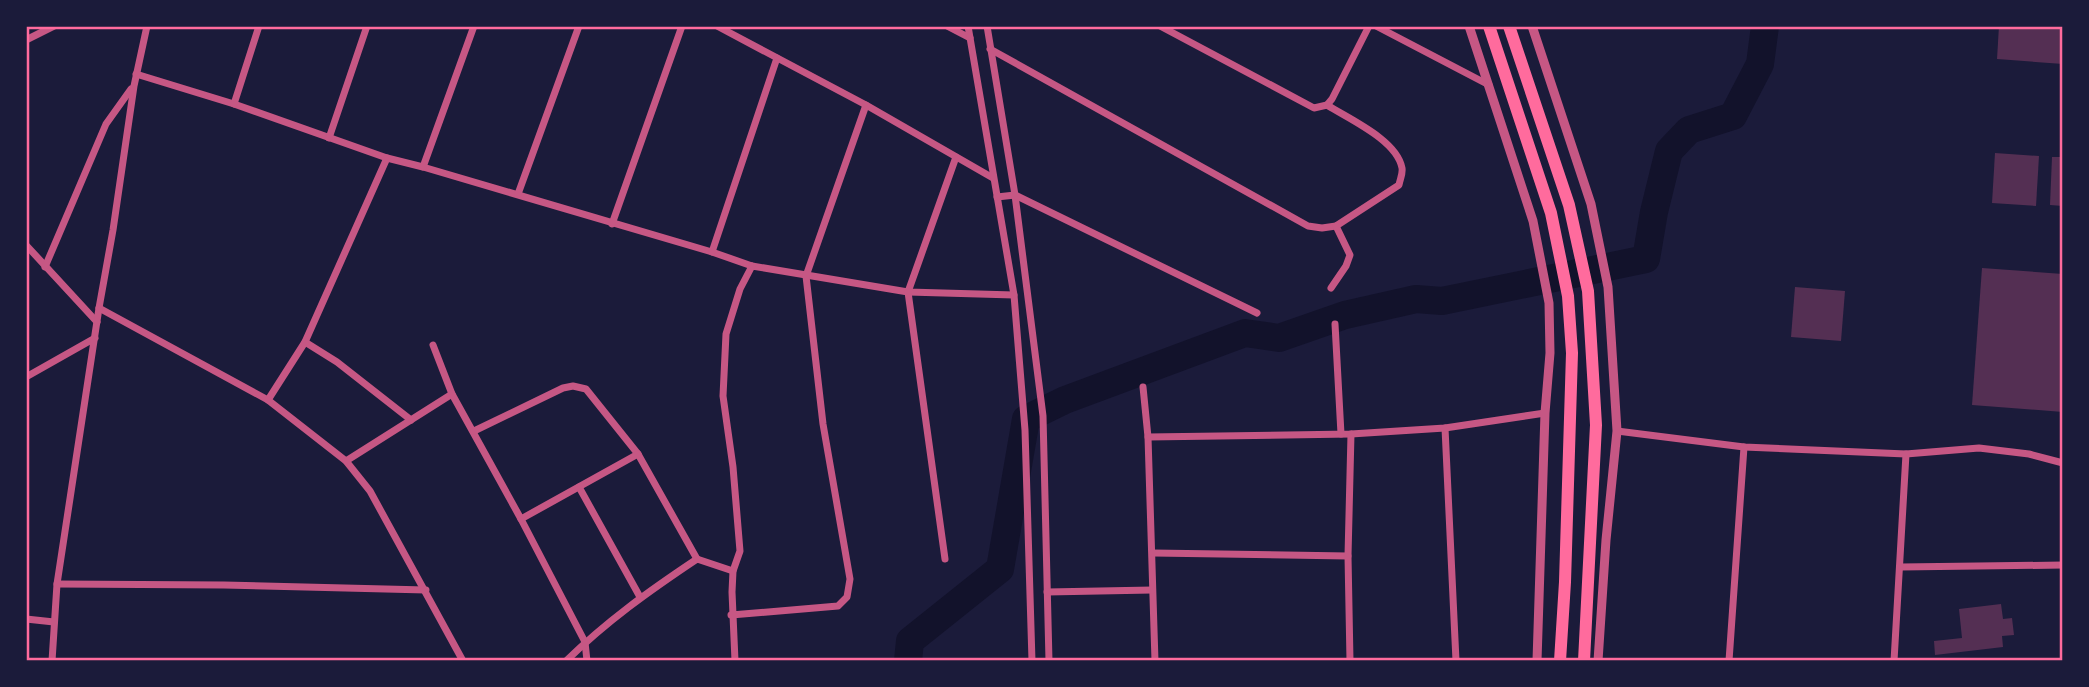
<svg xmlns="http://www.w3.org/2000/svg" width="2089" height="687" font-family="Quicksand,sans-serif">
<style>
.lines{fill:none;stroke-linecap:round;stroke-linejoin:round}
.river{stroke:#12122b;stroke-width:28}
.building{fill:#542f53}
.minor{stroke:#c65784;stroke-width:7}
.tertiary{stroke:#c65784;stroke-width:9}
.trunk{stroke:#ff6b9d;stroke-width:12}
.neatline{fill:none;stroke:#ff6b9d;stroke-width:2.5}
</style>
<rect width="100%" height="100%" fill="#1b1b3a"/>
<g class="lines">
<!-- river -->
<polyline class="river" points="908,661 910,641 1000,569 1026,419 1065,400 1245,333 1279,338 1345,315 1416,299 1442,301 1646,259 1654,212 1669,151 1689,130 1733,116 1760,64 1765,26"/>
</g>
<!-- building -->
<g class="building">
<polygon points="1999,26 2063,26 2063,64 1997,59"/>
<polygon points="1995,153 2039,156 2036,206 1992,203"/>
<polygon points="2052,157 2063,157 2063,206 2050,205"/>
<polygon points="1982,268 2063,274 2063,412 1972,405"/>
<polygon points="1795,287 1845,291 1841,341 1791,337"/>
<polygon points="2001,604 2003,619 2012,618 2014,635 2002,636 2003,647 1935,655 1934,641 1962,638 1959,609"/>
</g>
<g class="lines">
<!-- minor -->
<g class="minor">
<polyline points="717,26 866,105 993,178"/>
<polyline points="947,26 970,38"/>
<polyline points="968,26 1014,295 1025,430 1032,661"/>
<polyline points="987,26 1015,195 1043,416 1049,661"/>
<polyline points="1160,26 1314,108 1327,105 1332,99 1369,26"/>
<polyline points="1376,26 1489,85"/>
<polyline points="26,40 54,26"/>
<path d="M990,49L1308,226L1322,228L1336,226L1399,185C1400,179 1403,174 1402,168C1397,140 1349,119 1327,105"/>
<polyline points="136,74 234,104 387,158 423,167 712,252 752,266 908,292 1014,295"/>
<polyline points="234,104 259,26"/>
<polyline points="329,138 367,26"/>
<polyline points="423,167 474,26"/>
<polyline points="518,194 579,26"/>
<polyline points="997,197 1015,195 1257,313"/>
<polyline points="612,224 682,26"/>
<polyline points="26,245 97,322"/>
<polyline points="712,252 777,58"/>
<polyline points="45,267 106,124 131,89"/>
<polyline points="1331,288 1346,266 1350,255 1336,226"/>
<polyline points="99,308 268,400 346,461 370,491 463,661"/>
<polyline points="1335,324 1341,434"/>
<polyline points="305,342 337,362 411,420"/>
<polyline points="433,345 452,394 521,519 585,642 587,661"/>
<polyline points="26,377 95,338"/>
<polyline points="1143,387 1148,437 1155,661"/>
<polyline points="268,400 305,342 387,158"/>
<polyline points="1445,428 1456,661"/>
<polyline points="474,431 563,388 573,386 586,389 638,454 697,559"/>
<polyline points="1617,431 1744,447 1906,454 1979,448 2029,454 2063,463"/>
<polyline points="1148,437 1351,434 1445,428 1545,413"/>
<polyline points="346,461 452,394"/>
<polyline points="579,487 640,597"/>
<polyline points="521,519 638,454"/>
<polyline points="1153,553 1348,556"/>
<polyline points="945,559 908,292 956,157"/>
<polyline points="1901,567 2063,565"/>
<polyline points="57,584 224,585 426,590"/>
<polyline points="1047,592 1152,590"/>
<polyline points="731,615 838,606 847,597 850,579 823,424 806,276 866,105"/>
<polyline points="26,619 54,622"/>
<polyline points="52,661 57,584 99,308 113,230 134,86 147,26"/>
<path d="M566,661C607,621 649,591 697,559L733,571"/>
<polyline points="735,661 732,592 733,571 740,551 733,467 723,396 726,334 740,289 752,266"/>
<polyline points="1350,661 1348,556 1351,434"/>
<polyline points="1729,661 1744,447"/>
<polyline points="1894,661 1906,454"/>
</g>
<!-- tertiary -->
<g class="tertiary">
<polyline points="1469,26 1533,221 1549,303 1550,353 1545,413 1537,661"/>
<polyline points="1532,26 1591,204 1608,287 1617,431 1606,540 1598,661"/>
</g>
<!-- trunk -->
<g class="trunk">
<polyline points="1489,26 1551,213 1568,296 1572,353 1565,582 1560,661"/>
<polyline points="1509,26 1569,205 1588,291 1596,425 1584,661"/>
</g>
</g>
<!-- border -->
<rect width="2089" height="687" fill="none" stroke="#1b1b3a" stroke-width="56"/>
<rect x="28" y="28" width="2033" height="631" class="neatline"/>
</svg>
